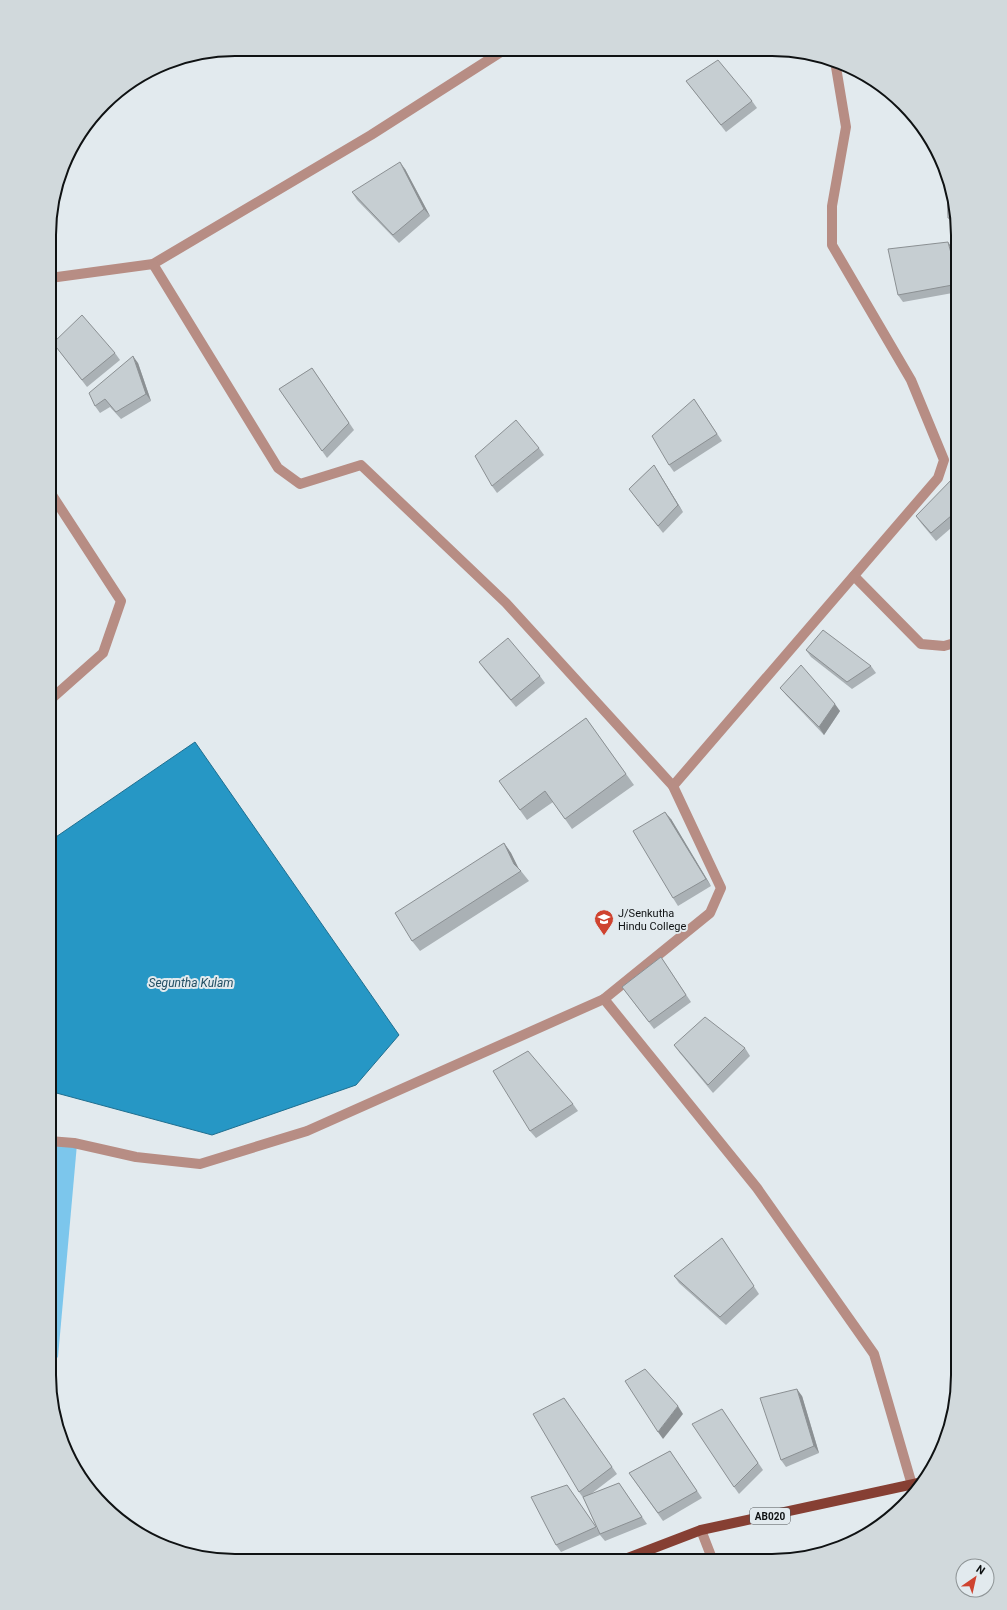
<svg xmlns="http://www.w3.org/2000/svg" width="1007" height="1610" font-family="Roboto,sans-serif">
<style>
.green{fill:#7cc6ec}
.water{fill:#2697c5;stroke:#1f6f90}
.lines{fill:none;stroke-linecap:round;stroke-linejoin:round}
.minor{stroke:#b78d84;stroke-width:10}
.major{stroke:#863f33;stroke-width:10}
.wall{fill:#aab1b5}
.shaded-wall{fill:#8b9093}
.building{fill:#c6ced2;stroke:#8b9093}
.labels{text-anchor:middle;stroke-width:4;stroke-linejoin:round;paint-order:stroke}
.shield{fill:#e2eaee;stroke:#4e5355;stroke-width:1}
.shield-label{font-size:10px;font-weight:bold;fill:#0f1213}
.poi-label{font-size:11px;fill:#0f1213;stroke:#e2eaee;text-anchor:start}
.water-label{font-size:12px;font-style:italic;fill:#245064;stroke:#e2eaee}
.rim{fill:none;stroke:#0f1213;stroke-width:2}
</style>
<rect width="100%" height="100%" fill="#e2eaee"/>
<!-- green -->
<polygon class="green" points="49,1141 77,1144 58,1357 49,1365"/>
<!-- water -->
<polygon class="water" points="195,742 399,1035 356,1085 212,1135 49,1091 50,841"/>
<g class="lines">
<!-- minor -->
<g class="minor">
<polyline points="50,278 153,264 371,135 504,50"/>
<polyline points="854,576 921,644 944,646 958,642"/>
<polyline points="50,700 103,653 121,601 50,492"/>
<polyline points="673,786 938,478 944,460 911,380 832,245 832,206 846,127 835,61"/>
<polyline points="604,999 757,1188 874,1354 912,1485"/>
<polyline points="49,1141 74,1143 136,1157 200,1164 307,1131 604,999 710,913 721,888 673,786 506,603 361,465 300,484 278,468 153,264"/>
<polyline points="701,1530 713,1561"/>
</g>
<!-- major -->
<polyline class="major" points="620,1561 701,1530 923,1482"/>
</g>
<!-- wall -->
<g class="wall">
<polygon points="686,81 752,101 757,108 726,132"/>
<polygon points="405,169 430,216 399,243 357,200 352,192"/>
<polygon points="947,180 957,229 956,228 948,218"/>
<polygon points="953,249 958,267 958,292 903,302 898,295"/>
<polygon points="53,343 115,353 120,360 87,387"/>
<polygon points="138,363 151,401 121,419 110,407 100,413 95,406"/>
<polygon points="312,368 354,430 327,458 279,389"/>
<polygon points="694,399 722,441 674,472 669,465"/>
<polygon points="539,448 544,455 497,493 492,486"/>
<polygon points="654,465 683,512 663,533 629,489"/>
<polygon points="958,477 958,522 936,541 921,523 916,516"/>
<polygon points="806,650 871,666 876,673 852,689 811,657"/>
<polygon points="479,662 540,676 545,683 516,707 484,669"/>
<polygon points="780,688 840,711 824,735 786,695"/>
<polygon points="586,718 634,785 572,829 553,802 527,820 499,781"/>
<polygon points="671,819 711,886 678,906 673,898"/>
<polygon points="504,843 511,853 518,868 521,871 529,881 420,951 412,941"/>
<polygon points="661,957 691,1002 654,1029 622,987"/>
<polygon points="674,1045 745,1048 750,1056 713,1093 679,1052"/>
<polygon points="573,1104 578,1111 536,1138 530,1131"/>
<polygon points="722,1238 759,1294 726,1325 679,1283 674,1276"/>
<polygon points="802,1396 819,1453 786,1467 781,1460"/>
<polygon points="564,1398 617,1474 591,1494 619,1483 647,1524 605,1541 600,1535 561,1552 556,1545 567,1485 598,1530 584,1499 579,1492"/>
<polygon points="722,1409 763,1470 739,1494 734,1487"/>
<polygon points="670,1451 702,1498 663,1521 629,1473"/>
</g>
<!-- shaded-wall -->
<g class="shaded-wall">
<polygon points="400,162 405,169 430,216 424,209"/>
<polygon points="948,242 953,249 958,267 958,279"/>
<polygon points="133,356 138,363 151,401 146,394"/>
<polygon points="654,465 659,473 683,512 678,505"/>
<polygon points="835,704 840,711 824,735 819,727"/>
<polygon points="665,812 671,819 711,886 706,879"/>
<polygon points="504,843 511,853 520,871 514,864"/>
<polygon points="797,1389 802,1396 819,1453 814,1446"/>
<polygon points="678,1406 683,1414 663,1439 658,1432"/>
</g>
<!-- building -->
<g class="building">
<polygon points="718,60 752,101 721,125 686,81"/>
<polygon points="400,162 424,209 393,235 352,192"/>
<polygon points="947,180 955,218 948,218"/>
<polygon points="948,242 958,279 958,284 898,295 888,249"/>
<polygon points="82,315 115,353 82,380 53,343"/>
<polygon points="133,356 146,394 116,412 105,399 95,406 89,393"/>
<polygon points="312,368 349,423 322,451 279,389"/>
<polygon points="694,399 717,434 669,465 652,436"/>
<polygon points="516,420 539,448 492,486 475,456"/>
<polygon points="654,465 678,505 658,526 629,489"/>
<polygon points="956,475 958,477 958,510 931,533 916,516"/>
<polygon points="823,630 871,666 847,682 806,650"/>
<polygon points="508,638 540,676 511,700 479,662"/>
<polygon points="801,665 835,704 819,727 780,688"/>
<polygon points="586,718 626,774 565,819 545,791 520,810 499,781"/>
<polygon points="665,812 706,879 673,898 633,831"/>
<polygon points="504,843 514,864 521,871 412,941 395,913"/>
<polygon points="661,957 686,995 649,1022 622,987"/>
<polygon points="705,1017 745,1048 708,1085 674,1045"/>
<polygon points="528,1051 573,1104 530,1131 493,1071"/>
<polygon points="722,1238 754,1286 720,1317 674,1276"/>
<polygon points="645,1369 678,1406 658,1432 625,1381"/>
<polygon points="797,1389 814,1446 781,1460 760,1398"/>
<polygon points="564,1398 612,1467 579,1492 533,1414"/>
<polygon points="722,1409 758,1463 734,1487 692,1424"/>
<polygon points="670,1451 697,1491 658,1513 629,1473"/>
<polygon points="619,1483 642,1517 600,1534 583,1497"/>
<polygon points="567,1485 596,1527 556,1545 531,1497"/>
<polygon points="643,1555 645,1561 627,1561"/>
</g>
<!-- icons -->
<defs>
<symbol id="school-pin" viewBox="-11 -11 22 30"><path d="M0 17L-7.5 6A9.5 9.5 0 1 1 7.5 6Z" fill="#cf432f" stroke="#e2eaee"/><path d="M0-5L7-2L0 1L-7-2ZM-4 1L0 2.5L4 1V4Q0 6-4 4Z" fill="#fff"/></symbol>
</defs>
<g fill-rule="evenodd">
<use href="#school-pin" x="593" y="908" width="22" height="30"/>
</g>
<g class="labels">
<!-- shield labels -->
<rect class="shield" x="750" y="1508" width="40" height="16" rx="3"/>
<g class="shield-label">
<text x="770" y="1520">AB020</text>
</g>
<!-- poi labels -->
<g class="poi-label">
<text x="618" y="917">J/Senkutha<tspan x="618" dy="13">Hindu College</tspan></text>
</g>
<!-- water labels -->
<g class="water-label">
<text x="191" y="987">Seguntha Kulam</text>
</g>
</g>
<!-- crop -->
<path d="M0 0H1007V1610H0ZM235 56H772A179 179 0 0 1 951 235V1375A179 179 0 0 1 772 1554H235A179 179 0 0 1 56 1375V235A179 179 0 0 1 235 56Z" fill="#d1d9dc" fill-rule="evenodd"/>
<path class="rim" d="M235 56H772A179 179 0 0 1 951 235V1375A179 179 0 0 1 772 1554H235A179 179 0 0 1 56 1375V235A179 179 0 0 1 235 56Z"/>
<!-- north arrow -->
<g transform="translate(975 1578) rotate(34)"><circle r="19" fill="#e2eaee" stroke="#8e9496"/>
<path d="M0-3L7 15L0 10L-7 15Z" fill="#cf432f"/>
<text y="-6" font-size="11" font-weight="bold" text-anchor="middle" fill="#0f1213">N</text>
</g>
</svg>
